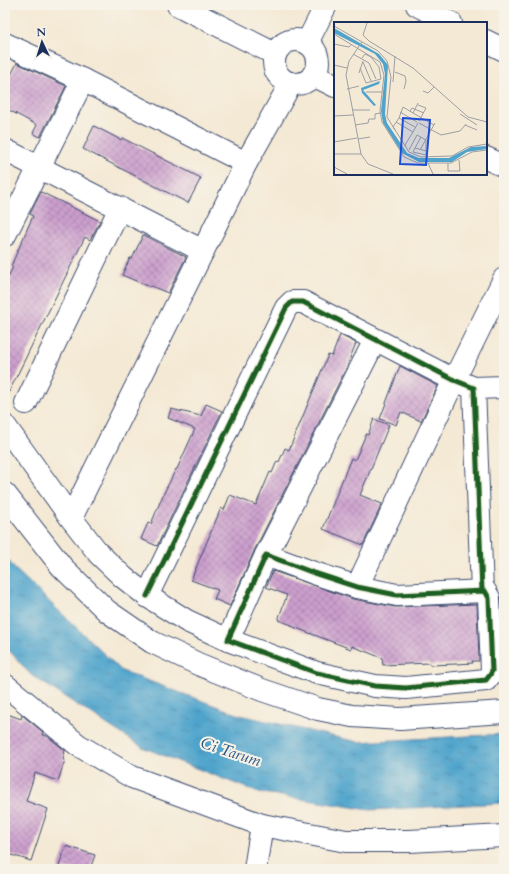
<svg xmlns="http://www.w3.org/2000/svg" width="509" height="874" font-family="Cardo,serif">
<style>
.water{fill:url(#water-ripples);stroke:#366a95}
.building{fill:url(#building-cross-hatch)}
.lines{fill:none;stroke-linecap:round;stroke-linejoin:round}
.minor-casing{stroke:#3c4b70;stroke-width:24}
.minor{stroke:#fff;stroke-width:22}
.cycleway-casing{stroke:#f7f3e8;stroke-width:8}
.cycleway{stroke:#1b5e20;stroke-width:5}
.labels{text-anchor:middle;stroke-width:4;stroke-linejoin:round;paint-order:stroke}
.water-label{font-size:16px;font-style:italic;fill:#2e5884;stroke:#f7f3e8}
.inset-road{fill:none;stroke:#9d9fa5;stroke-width:1}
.view{fill:#1d4ed8;fill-opacity:0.15;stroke:#1d4ed8;stroke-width:2}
.inset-edge{fill:none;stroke:#1b2f5e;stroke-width:2}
</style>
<defs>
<pattern id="water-ripples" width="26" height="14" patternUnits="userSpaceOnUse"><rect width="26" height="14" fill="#50a4cc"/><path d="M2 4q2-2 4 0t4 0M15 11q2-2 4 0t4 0" fill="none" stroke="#4286a9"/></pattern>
<pattern id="building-cross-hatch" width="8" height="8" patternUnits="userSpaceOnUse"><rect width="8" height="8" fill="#cc9fcd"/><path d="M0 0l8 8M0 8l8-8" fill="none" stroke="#a582aa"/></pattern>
</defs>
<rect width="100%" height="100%" fill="#f7f3e8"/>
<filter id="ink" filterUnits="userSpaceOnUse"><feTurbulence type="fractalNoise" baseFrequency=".025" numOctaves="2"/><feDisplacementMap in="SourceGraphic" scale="8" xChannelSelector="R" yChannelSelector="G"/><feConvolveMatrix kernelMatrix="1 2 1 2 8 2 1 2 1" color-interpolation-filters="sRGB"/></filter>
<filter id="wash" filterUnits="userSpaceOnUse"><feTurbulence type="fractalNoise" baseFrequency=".012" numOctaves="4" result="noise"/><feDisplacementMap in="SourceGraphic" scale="16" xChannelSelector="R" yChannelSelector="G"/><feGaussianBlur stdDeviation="0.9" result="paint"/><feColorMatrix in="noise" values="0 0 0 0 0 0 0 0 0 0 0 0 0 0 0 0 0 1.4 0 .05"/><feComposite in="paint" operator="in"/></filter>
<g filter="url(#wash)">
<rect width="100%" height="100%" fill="#f4e9d4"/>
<!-- water -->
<polygon class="water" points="5,556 14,568 122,671 240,715 358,742 504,734 504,803 370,810 257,792 142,747 31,675 5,646"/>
<g id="blocks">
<!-- building -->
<g class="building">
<polygon points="17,63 66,86 40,137 33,133 37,125 5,108 5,87"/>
<polygon points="94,126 121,140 122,138 201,178 188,203 83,149"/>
<polygon points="41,192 100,221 90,240 85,237 5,400 5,283 13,267 11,266 33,216 30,214"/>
<polygon points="143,235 186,257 168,293 151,286 150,287 122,275 130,258 132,259"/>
<polygon points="340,335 356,343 348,363 349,363 255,549 230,606 214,599 218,590 191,580 221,508 224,510 230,495 256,505 270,472 272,473 277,461 279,462 285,448 289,450 328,355 332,356"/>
<polygon points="400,366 438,386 421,421 401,412 396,425 380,419"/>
<polygon points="206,404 222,411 157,546 141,539 148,523 151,524 163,495 176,469 177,469 195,429 168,418 171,409 201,416"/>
<polygon points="374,419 389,425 360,495 382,504 363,545 323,529 351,458 355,460 366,434 368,435"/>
<polygon points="273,571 353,599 395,607 477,604 479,661 472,661 473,663 456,664 430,665 430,663 383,665 382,658 352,646 351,649 291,626 292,625 278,620 287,595 266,587"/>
<polygon points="502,598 504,598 504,643 503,643"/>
<polygon points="5,713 21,719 22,715 43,732 42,735 47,736 65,750 63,760 65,760 58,781 35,773 26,801 48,809 31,861 5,853"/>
<polygon points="66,846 95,855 90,869 58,869"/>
</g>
</g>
</g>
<g filter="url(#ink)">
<use href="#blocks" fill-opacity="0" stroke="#3c4b70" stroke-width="1"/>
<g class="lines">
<defs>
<g id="minor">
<polyline points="178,5 275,54"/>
<polyline points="417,5 451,23"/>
<circle cx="296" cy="62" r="22"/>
<polyline points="486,41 504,50"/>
<polyline points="307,43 326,5"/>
<polyline points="5,44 83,80 246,163"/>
<polyline points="313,75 335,86"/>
<polyline points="5,150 203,251 246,163 291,83"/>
<polyline points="486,158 504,166"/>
<polyline points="5,235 83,80"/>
<polyline points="203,251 71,518 99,554 123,577 147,596 187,621 228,640"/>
<polyline points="474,388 504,387"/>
<polyline points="26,403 120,208"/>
<polyline points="5,426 71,518"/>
<polyline points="5,494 62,567 107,611 152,642 198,664 262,690 318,709 352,716 400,719 504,712"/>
<polygon points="266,555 314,573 357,587 397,595 485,591 489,598 492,671 490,675 486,680 406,688 375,686 317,673 228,640"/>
<polyline points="266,555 375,340"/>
<polyline points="357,587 454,380 504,279"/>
<polyline points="147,596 286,308 292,302 303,302 454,380 474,388 482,591"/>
<polyline points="5,685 78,745 132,777 262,825 346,841 409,841 504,836"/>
<polyline points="255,869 262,825"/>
</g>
</defs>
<!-- minor casing -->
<use href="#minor" class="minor-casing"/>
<!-- minor -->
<use href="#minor" class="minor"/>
<defs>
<g id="cycleway">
<polygon points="266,555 314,573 357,587 397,595 485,591 489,598 492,671 490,675 486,680 406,688 375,686 317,673 228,640"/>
<polyline points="147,596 286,308 292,302 303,302 454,380 474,388 482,591"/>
</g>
</defs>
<!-- cycleway casing -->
<use href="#cycleway" class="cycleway-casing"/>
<!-- cycleway -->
<use href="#cycleway" class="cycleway"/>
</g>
</g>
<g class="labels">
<!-- water labels -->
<g class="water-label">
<text transform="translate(231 751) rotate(18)" y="6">Ci Tarum</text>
</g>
</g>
<!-- overview -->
<g transform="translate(334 22)">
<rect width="153" height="153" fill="#f4e9d4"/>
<path d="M0,6L45,32L54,43L51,92L53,101L73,131L85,136H115L137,125L153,124V127L133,130L118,140H85L68,131L49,101L47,89L51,52L49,42L41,32L0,11ZM46,59L45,62L29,68L42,83L40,84L28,71L27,66Z" fill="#50a4cc"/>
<path class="inset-road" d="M33,1L29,13L35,19L79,46L134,95L153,100M0,4L44,29L53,39L57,55L53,95L75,130L87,135L118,134L134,125L153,122M0,12L46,40L50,53L46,89L48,100L70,135L84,141H117L138,130L153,128M28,20L15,39L12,53L27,132L34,142L59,152M0,22L15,25L17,23M19,32L35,41L42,57M29,40L37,59M0,43L13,46M26,46L32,61L47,57L45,45L37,35L31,32L28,36M61,50L71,54L72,59L70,67M25,51L29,39M59,60L61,34M13,67L25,64M89,69L94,71L100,65M32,70H48M84,83L92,86L85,99M18,88H36M76,89L78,86L90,91M66,90L83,100M79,91L100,103M126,92L143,103M0,94L19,93M65,96L69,85L79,91L84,81M62,100L79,110L84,101M85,101L107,113L126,109L132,102M21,103L34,101L35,97H41V92L46,91M131,103L143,108M61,108L59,105L65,96L81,105M24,117L36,115M0,120L23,116M72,125L71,123L79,110M81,126L92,129V133L79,130ZM81,126L87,115M75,128L83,113L92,118V129M86,128L101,101M1,132H27M94,141L99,152M114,141V149H126L125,138M0,145L13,152"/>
<path class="view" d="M69,96L96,98L92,143L66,142Z"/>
<rect width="153" height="153" class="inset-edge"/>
</g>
<!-- margin -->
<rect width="509" height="874" fill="none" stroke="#f7f3e8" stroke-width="20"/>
<!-- north arrow -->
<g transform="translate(42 42) rotate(356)" stroke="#f7f3e8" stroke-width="3" paint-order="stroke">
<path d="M0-3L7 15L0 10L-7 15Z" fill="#1b2f5e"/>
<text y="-6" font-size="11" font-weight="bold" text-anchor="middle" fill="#1b2f5e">N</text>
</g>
</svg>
